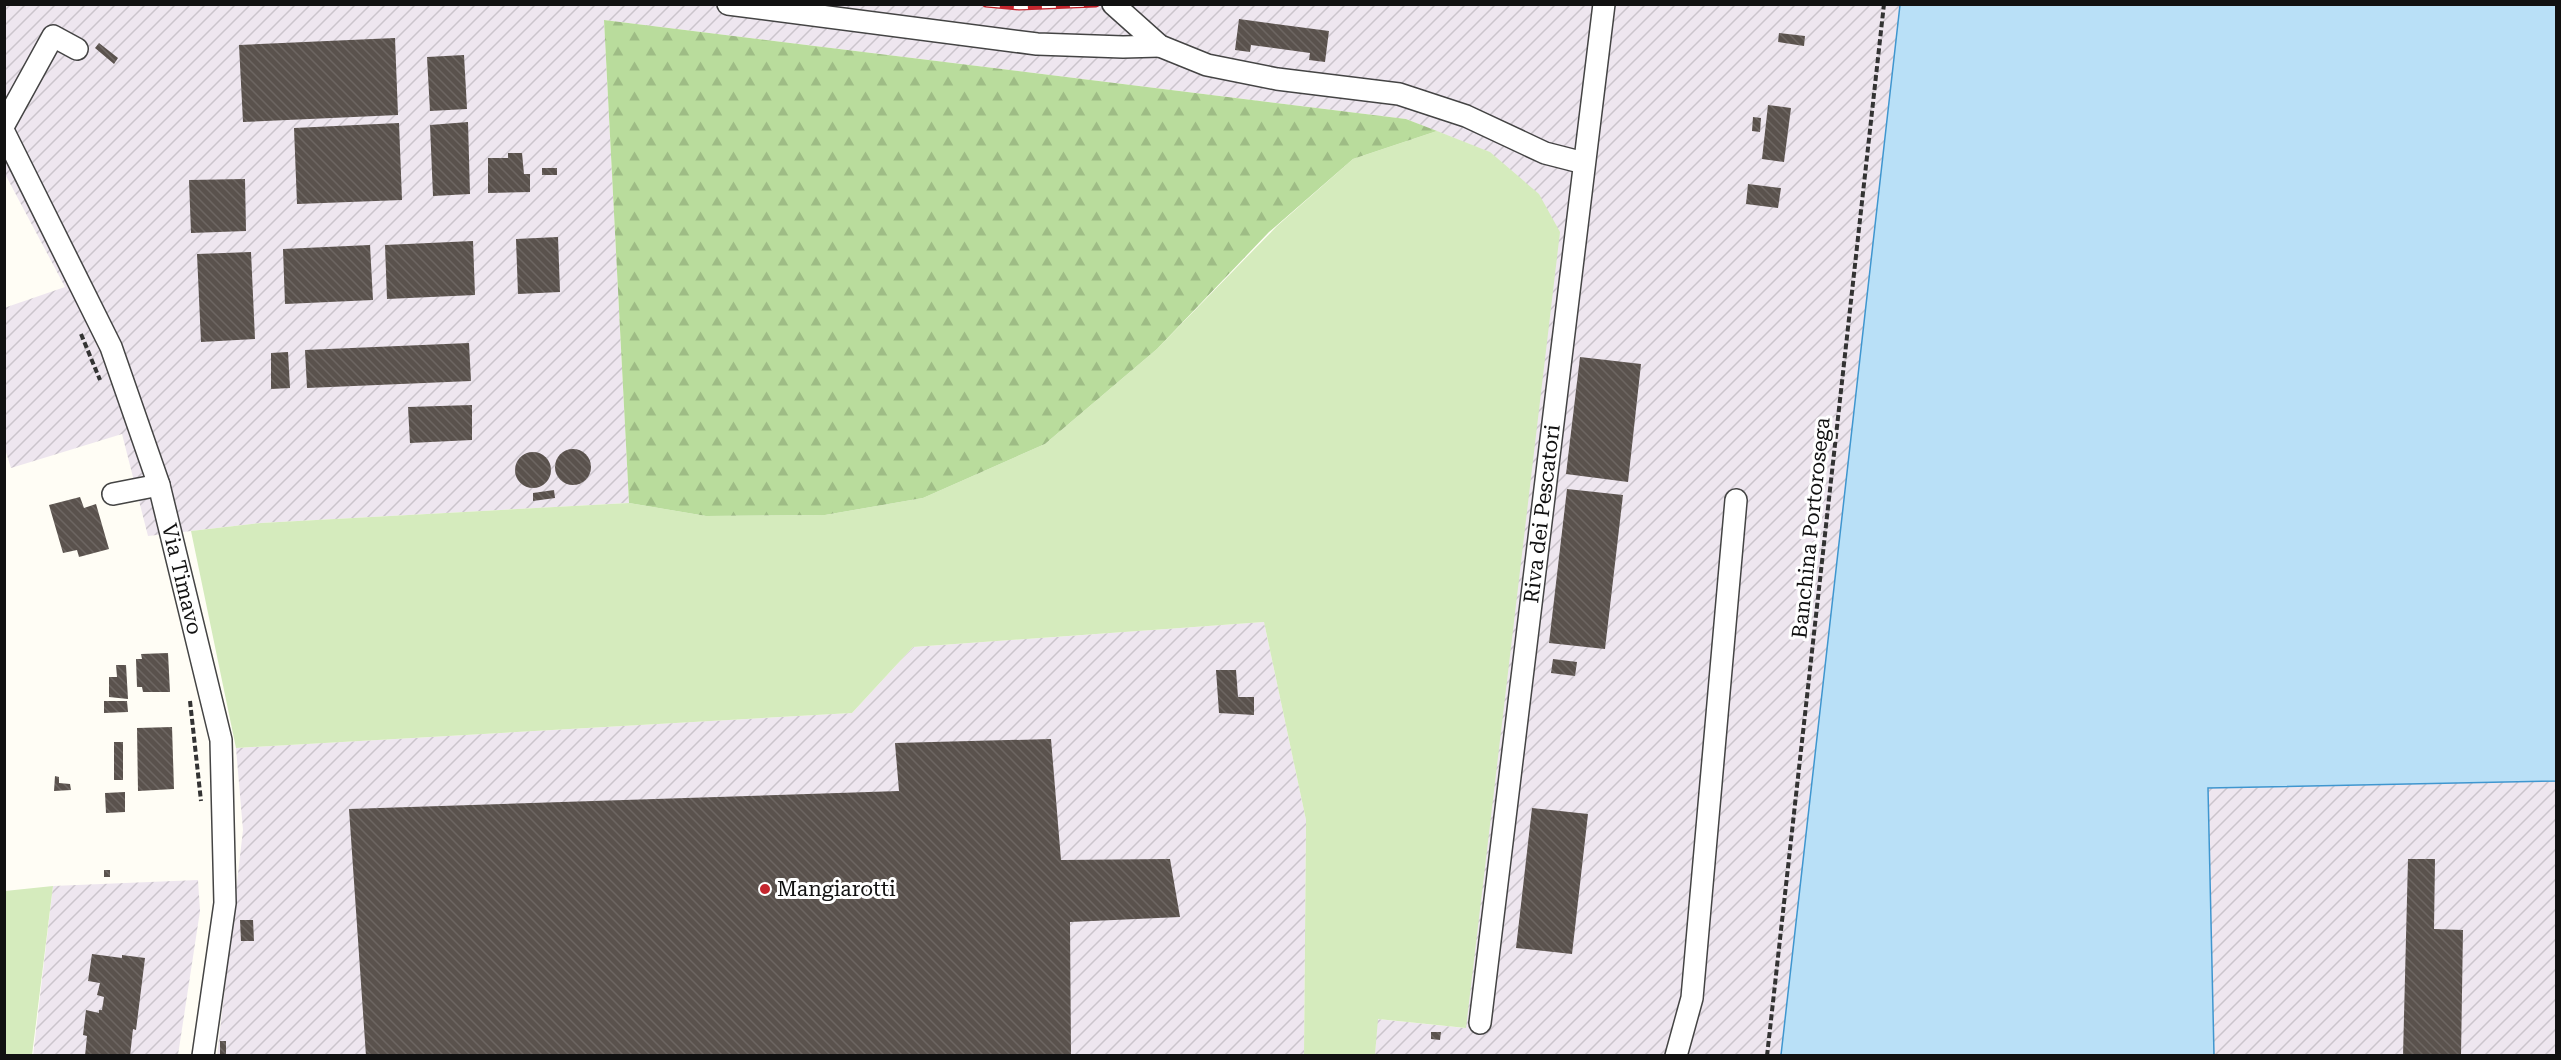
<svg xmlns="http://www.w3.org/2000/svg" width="2561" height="1060" font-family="'Roboto Serif',serif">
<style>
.industrial{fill:url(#industrial-furrows)}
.grass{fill:#d5ebbd}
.forest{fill:url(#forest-firs)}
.water{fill:#b9e0f7;stroke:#3f96cf;stroke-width:1.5}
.building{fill:url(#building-back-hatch)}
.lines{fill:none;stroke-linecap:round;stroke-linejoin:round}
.minor-casing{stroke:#444;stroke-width:24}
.path{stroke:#333;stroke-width:4;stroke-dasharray:6 3;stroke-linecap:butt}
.minor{stroke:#fff;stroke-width:21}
.rail-casing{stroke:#c4262e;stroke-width:7}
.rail{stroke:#fff;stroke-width:4.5;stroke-dasharray:14;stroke-linecap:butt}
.poi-dot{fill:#c4262e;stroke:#fff;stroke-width:2}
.labels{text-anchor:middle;stroke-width:6;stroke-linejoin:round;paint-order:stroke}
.street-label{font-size:21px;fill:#111;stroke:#fff}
.poi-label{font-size:21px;fill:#111;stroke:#fff;text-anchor:start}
</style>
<defs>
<pattern id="industrial-furrows" width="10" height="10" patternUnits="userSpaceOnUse" patternTransform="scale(1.5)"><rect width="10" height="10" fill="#eee6ef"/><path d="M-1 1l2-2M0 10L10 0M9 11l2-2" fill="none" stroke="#cbc4cc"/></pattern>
<pattern id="forest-firs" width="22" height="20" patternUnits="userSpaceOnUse" patternTransform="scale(1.5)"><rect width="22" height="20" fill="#b9dc9c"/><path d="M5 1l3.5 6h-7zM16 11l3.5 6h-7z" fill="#9ebc85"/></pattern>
<pattern id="building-back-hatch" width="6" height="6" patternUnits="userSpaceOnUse" patternTransform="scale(1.5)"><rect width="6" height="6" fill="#5a524d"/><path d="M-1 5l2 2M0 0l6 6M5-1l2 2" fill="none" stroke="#6d6662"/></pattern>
</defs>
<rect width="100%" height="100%" fill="#fffdf5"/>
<!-- industrial -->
<g class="industrial">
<polygon points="5,5 1900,5 1781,1055 1375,1055 1377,1019 1465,1028 1489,152 1406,119 604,20 629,503 261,523 148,536 122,434 11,468 4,446 4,308 65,287 5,174"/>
<polygon points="1264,622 1306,820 1304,1055 217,1056 243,830 236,748 852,713 913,647"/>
<polygon points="2556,781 2556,1055 2214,1055 2208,788"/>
<polygon points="198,880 200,911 178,1055 33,1056 53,886"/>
</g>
<!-- grass -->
<g class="grass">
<polygon points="1437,131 1490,152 1539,194 1560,232 1466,1028 1378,1019 1375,1055 1304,1055 1306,820 1264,622 913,647 852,713 236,748 191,531 261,523 629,503 706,516 825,515 923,498 1045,444 1157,349 1277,226 1353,159"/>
<polygon points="53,886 32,1055 5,1055 5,891"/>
</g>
<!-- forest -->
<polygon class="forest" points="604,20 1406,119 1437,131 1353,159 1269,232 1157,349 1045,444 923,498 825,515 706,516 629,503"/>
<!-- water -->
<polygon class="water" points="1900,5 2556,5 2556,781 2208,788 2214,1055 1781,1055"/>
<!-- building -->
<g class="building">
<polygon points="1239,19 1329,31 1325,62 1309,60 1310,53 1251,45 1250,52 1235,50"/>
<polygon points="1779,33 1805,36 1804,46 1778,42"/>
<polygon points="395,38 398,115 243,122 239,45"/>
<polygon points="99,43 118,58 114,64 95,48"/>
<polygon points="464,55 467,109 430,111 427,57"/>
<polygon points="1768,105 1791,108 1784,162 1762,159"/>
<polygon points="1753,117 1761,118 1760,132 1752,131"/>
<polygon points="468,122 470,194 433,196 430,125"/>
<polygon points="399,123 402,200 297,204 294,128"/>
<polygon points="508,153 522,153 524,174 530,174 530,192 488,193 488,158 508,158"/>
<rect x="542" y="168" width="15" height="7"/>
<polygon points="245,179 246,231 191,233 189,180"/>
<polygon points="1748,184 1781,188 1778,208 1746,204"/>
<polygon points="558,237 560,292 518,294 516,239"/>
<polygon points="473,241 475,295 387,299 385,245"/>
<polygon points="370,245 373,300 285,304 283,249"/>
<polygon points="251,252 255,339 201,342 197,254"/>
<polygon points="469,343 471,381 307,388 305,350"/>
<polygon points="288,352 290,388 271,389 271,353"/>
<polygon points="1580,357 1641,364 1628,482 1566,474"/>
<polygon points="472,405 472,440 410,443 408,407"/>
<circle cx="573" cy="467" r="18"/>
<circle cx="533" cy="470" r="18"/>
<polygon points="1567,489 1623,495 1605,649 1549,643"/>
<polygon points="554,490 555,498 533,501 533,493"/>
<polygon points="80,497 84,508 96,504 109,549 79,557 77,550 63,553 49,505"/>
<polygon points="168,653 170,692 143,692 142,687 137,687 136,659 142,659 141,654"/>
<polygon points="1553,659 1577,662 1575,676 1551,673"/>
<polygon points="116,665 126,665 128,699 109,697 109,677 117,677"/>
<polygon points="1216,670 1236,670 1238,697 1254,697 1254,715 1219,713"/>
<polygon points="104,701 127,701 128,712 104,713"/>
<polygon points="172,727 174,789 138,791 137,728"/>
<polygon points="1051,739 1061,860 1170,859 1180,917 1070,922 1071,1056 366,1056 349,809 899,791 895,743"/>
<rect x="114" y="742" width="9" height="38"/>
<polygon points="55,776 59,777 59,783 70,784 71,790 54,791"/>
<polygon points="125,792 125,812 106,813 105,793"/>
<polygon points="1532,808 1588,814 1572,954 1516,948"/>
<polygon points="2408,859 2435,859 2434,929 2463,930 2461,1056 2403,1056"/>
<rect x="104" y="870" width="6" height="7"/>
<polygon points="240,920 253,920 254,941 241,941"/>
<polygon points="92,954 122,958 122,955 145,958 136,1030 133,1029 130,1056 85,1056 87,1036 83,1035 86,1010 99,1013 99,1010 102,1010 104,997 97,995 100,983 88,981"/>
<polygon points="1431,1032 1441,1032 1440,1040 1431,1039"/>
<rect x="220" y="1041" width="6" height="15"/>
</g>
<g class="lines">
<defs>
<g id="minor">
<polyline points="728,4 1037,44 1123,47 1160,46"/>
<polyline points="1113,4 1160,46 1207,65 1277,79 1399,94 1466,116 1545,153 1584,163"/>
<polyline points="4,125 53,36 77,49"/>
<path id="s1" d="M4,132L111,347L159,485L221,740L225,903L203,1056"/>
<polyline points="113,494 159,485"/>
<path id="s2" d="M1480,1023L1604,4"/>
<polyline points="1676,1056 1692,998 1736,500"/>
</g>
</defs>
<!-- minor casing -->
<use href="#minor" class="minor-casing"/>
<!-- path -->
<g class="path">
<polyline points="81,334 100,380"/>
<polyline points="190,701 201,801"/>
<polyline points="1767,1056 1884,4"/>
</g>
<!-- minor -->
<use href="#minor" class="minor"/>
<defs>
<polyline id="rail" points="986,4 1019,7 1096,4"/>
</defs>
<!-- rail casing -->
<use href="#rail" class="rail-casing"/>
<!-- rail -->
<use href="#rail" class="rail"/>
</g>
<!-- markers -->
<circle class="poi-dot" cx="765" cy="889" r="6"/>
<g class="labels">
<!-- street labels -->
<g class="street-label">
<text dy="7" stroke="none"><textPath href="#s2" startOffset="513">Riva dei Pescatori</textPath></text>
<text transform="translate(1811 528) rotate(-84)" y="7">Banchina Portorosega</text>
<text dy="7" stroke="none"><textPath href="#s1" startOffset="483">Via Timavo</textPath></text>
</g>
<!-- poi labels -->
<g class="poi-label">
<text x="777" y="896">Mangiarotti</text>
</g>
</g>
<!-- border -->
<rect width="2561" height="1060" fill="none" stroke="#111111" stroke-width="12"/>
</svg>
